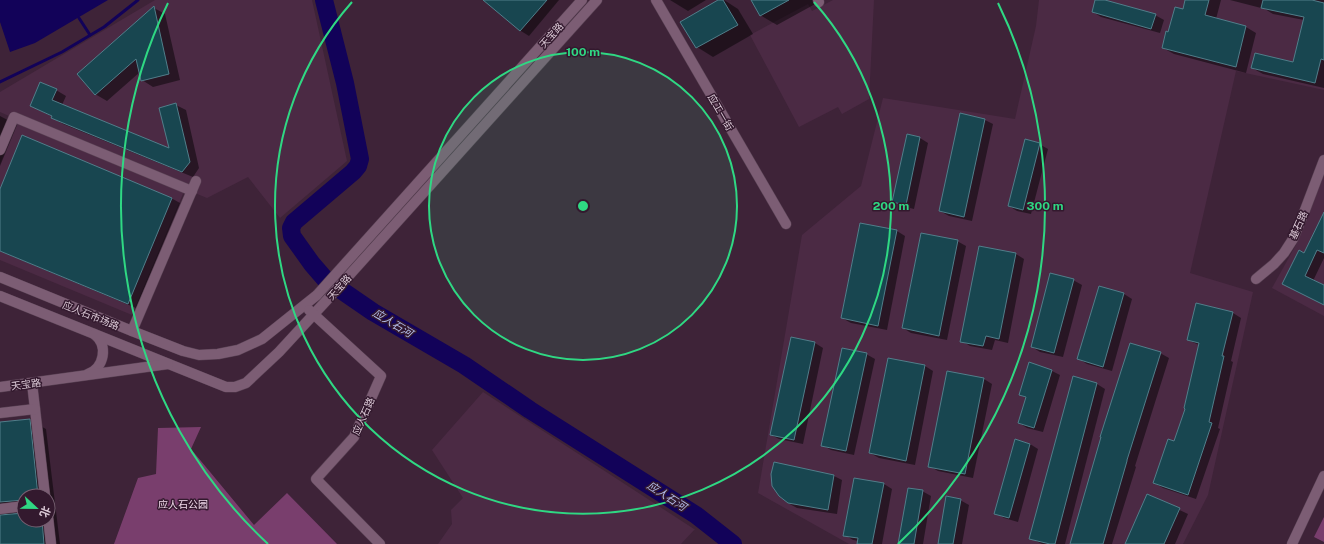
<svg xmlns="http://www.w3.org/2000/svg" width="1324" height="544" font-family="'Public Sans','Noto Sans SC',sans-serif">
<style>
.built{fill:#4b2a44}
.green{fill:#793e6d}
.water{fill:#120259}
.shadow{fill:#0007;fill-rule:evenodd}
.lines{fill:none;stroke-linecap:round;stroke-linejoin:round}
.stream{stroke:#120259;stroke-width:3}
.river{stroke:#120259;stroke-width:18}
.building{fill:#184650;stroke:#517e8a}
.minor-casing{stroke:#584153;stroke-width:11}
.minor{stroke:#7c5d74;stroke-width:10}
.ring{fill:none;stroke:#2fd883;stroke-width:2}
.labels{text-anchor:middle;stroke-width:3;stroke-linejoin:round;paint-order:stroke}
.street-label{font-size:10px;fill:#ddcbd8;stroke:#33192e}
.park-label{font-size:10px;fill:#f3dced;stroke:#33192e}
.water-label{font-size:11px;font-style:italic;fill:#b2bcea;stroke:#33192e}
.centre{fill:#2fd883;stroke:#33192e;stroke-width:2}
.ring-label{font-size:12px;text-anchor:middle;font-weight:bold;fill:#2fd883;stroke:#33192e;stroke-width:3;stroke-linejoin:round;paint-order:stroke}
</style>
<rect width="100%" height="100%" fill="#3e2338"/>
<!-- built -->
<g class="built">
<polygon points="155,0 312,0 347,161 280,218 248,177 207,198 185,189 132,315 0,260 0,164 18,120 0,112 0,92"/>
<polygon points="833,0 874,0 869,99 842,114 838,107 799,127 750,35 808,4 812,11"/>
<polygon points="1039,0 1324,0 1324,90 1236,71 1190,273 1253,292 1208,495 1183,544 849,544 758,493 802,235 861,186 883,98 1015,119 1036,26"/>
<polygon points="1324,164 1324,316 1272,288 1297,243"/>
<polygon points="483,392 694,529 695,529 681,544 438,544 452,524 451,510 463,498 432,450"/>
</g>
<!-- green -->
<g class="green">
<polygon points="201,427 191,449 254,525 287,493 337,544 114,544 138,478 156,474 158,428"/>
<polygon points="1324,517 1324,542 1314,537"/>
</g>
<!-- water -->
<polygon class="water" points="0,0 108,0 35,43 10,52 0,22"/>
<!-- shadow -->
<g class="shadow">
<polygon points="485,0 559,0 529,36 521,31"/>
<polygon points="670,0 706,0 688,11"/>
<polygon points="720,0 724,0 738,9 753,34 713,57 697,47"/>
<polygon points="752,0 816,0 817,3 777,25 760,15"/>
<polygon points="1096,0 1102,0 1155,15 1164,20 1160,33 1101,17 1093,12"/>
<polygon points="1186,0 1221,0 1216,19 1246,27 1256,33 1246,73 1174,54 1163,48 1169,33 1184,10"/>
<polygon points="1230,0 1324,0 1324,88 1263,74 1252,68 1294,63 1304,20 1273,14 1265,9"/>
<polygon points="154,8 165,14 180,80 153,87 142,80 140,72 107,101 95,94"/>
<polygon points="56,90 66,96 62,105 170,150 176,105 186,110 199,168 193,177 63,124 53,118 53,117 31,106"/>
<polygon points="0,116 17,125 0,166"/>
<polygon points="985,120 993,124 972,221 949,216 940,211"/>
<polygon points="907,135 920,138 928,143 914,209 902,206 893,201"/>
<polygon points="1039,144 1048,149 1031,214 1017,211 1009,206"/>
<polygon points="0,192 171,198 180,203 136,308 0,251"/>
<polygon points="1324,214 1324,258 1313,281 1324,286 1324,304 1292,289 1304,254"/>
<polygon points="897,231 905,236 887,330 851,323 842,318"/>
<polygon points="957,241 966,246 947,340 911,333 903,328"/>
<polygon points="980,247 1016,254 1024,259 1008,343 995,340 992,350 970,346 962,341"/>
<polygon points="1073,280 1082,285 1063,357 1040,352 1032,347"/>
<polygon points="1099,287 1124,294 1132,299 1112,371 1087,364 1079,359"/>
<polygon points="1233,313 1241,318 1231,361 1233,362 1218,428 1220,429 1196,499 1163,488 1154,483 1175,442 1186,408 1199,345 1188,340"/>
<polygon points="791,338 815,343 823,348 803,444 779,439 771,435"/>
<polygon points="1160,353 1169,358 1135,466 1136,467 1112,544 1071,544"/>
<polygon points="866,354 875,359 854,455 831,450 822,445"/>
<polygon points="889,359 925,366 933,371 915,465 879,458 870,453"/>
<polygon points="1052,371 1060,375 1043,432 1027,428 1019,423 1026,398 1020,395"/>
<polygon points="1074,378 1097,384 1105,389 1065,544 1042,544 1030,538"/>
<polygon points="984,379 992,384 973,478 938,471 929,466"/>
<path d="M29,420L46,429L60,544H0V424ZM24,496H48V520H24V514L11,515L16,512L24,511Z"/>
<polygon points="1030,444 1038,449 1018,522 1004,518 996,513"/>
<polygon points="834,476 842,480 837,514 797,508 788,503"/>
<polygon points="884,484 892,489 882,544 858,544 859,541 853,540 845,535"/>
<polygon points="922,491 931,496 923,544 899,544"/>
<polygon points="1148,495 1188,514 1175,544 1126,544"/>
<polygon points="960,500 969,505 962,544 939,544"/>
</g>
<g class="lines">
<!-- stream -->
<g class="stream">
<polyline points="79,18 90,35"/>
<polyline points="0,82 62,52 104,27 138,0"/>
</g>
<!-- river -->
<polyline class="river" points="324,0 345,83 360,159 358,166 353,172 294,222 291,228 292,236 312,264 325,279 373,312 464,365 530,410 696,515 733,544"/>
</g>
<!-- building -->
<g class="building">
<polygon points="483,0 547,0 520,31"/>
<polygon points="718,0 723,0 738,25 696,48 680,22"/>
<polygon points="751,0 789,0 760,16"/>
<polygon points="1095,0 1105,0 1156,14 1151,29 1092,12"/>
<polygon points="1185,0 1209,0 1205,15 1246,26 1236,67 1162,48 1166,31 1168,32 1175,7 1183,9"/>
<polygon points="1263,0 1312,0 1324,3 1324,60 1321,59 1315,83 1251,68 1255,53 1293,62 1304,17 1261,8"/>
<polygon points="154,6 169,74 141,81 136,59 95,95 77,74"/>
<polygon points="40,82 57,89 52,100 169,148 159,108 176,103 190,162 182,172 51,118 52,116 30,106"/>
<polygon points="960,113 985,119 964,217 939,211"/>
<polygon points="907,134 920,137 906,205 892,202"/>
<polygon points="22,135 172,198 128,304 0,251 0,189"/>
<polygon points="1025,139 1040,143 1023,210 1008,206"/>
<polygon points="1324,212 1324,253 1317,250 1305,276 1324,285 1324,305 1282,284 1299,250 1304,253"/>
<polygon points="860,223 897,230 878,326 841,318"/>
<polygon points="921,233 958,240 939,336 902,328"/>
<polygon points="979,246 1016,253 999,339 986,336 983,346 960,342"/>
<polygon points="1050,273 1074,279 1054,353 1031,347"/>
<polygon points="1099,286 1124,293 1103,367 1077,359"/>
<polygon points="1196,303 1233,312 1222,356 1224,356 1209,422 1212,423 1188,495 1153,483 1168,439 1174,441 1185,409 1184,408 1199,343 1187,340"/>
<polygon points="791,337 815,342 794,440 770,435"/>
<polygon points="1130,343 1161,352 1127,460 1127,461 1103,544 1070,544 1101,437 1100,437"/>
<polygon points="842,348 867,353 846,451 821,446"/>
<polygon points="888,358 925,365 906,461 869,453"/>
<polygon points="1029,362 1052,370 1034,428 1018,423 1026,397 1019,395"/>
<polygon points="947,371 984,378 965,474 928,467"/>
<polygon points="1073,376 1097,383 1055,544 1050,544 1029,539"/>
<polygon points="30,419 38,496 24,496 24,500 0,502 0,422"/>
<polygon points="1015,439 1030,444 1009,518 994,514"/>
<polygon points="774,462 834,475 828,510 788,503 779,496 772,486 771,474"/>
<polygon points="854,478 884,483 872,544 857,544 858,538 843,536"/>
<polygon points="908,488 923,490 914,544 898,544"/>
<polygon points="1147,494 1180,508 1164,544 1125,544"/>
<polygon points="946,496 961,499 953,544 938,544"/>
<polygon points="24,513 24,520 42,520 44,544 0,544 0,515"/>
</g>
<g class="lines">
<defs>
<g id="minor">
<polyline points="656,0 786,224"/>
<polyline points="818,0 819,2"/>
<polyline points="0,150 14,117 192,191"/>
<polyline points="0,277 132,331 183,351 199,355 218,354 238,350 262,339 317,295 582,0"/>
<polyline points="1256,279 1274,264 1284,253 1293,239 1305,210 1324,160"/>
<polyline points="0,296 226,387 235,387 246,383 279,352 326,301 597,0"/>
<polyline points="309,310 381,376 354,437 316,479 380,544"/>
<polyline points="132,331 196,181"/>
<path d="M88,374C104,368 109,345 94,334"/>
<polyline points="32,383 45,496"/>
<polyline points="0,387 168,364"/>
<polyline points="0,413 35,409"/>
<polyline points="0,509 24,506"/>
<polyline points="48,517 51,544"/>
<polyline points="1292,544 1324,476"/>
</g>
</defs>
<!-- minor casing -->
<use href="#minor" class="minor-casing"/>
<!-- minor -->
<use href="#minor" class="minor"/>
</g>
<!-- distance rings -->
<circle cx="583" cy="206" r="154" fill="#2fd883" fill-opacity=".12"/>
<g class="ring">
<circle cx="583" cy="206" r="154"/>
<path d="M814 2A308 308 0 1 1 352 2"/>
<path d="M268 544A462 462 0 0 1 168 3M998 3A462 462 0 0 1 898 544"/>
</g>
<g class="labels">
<!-- street labels -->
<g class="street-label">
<text transform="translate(551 35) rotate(-48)" y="4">天宝路</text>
<text transform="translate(721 112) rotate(60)" y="4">应工一街</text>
<text transform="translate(1298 225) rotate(-66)" y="4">基石路</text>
<text transform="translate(339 287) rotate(-48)" y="4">天宝路</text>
<text transform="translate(91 315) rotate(22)" y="4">应人石市场路</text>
<text transform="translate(26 384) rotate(-7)" y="4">天宝路</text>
<text transform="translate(363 416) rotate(-66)" y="4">应人石路</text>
</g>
<!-- park labels -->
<g class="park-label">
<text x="183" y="508">应人石公园</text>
</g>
<!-- water labels -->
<g class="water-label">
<text transform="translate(393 323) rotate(31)" y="4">应人石河</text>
<text transform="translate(667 496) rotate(33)" y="4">应人石河</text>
</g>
</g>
<circle cx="583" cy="206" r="6" class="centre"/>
<g class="ring-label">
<text x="583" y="56">100 m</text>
<text x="891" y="210">200 m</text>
<text x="1045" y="210">300 m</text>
</g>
<!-- north arrow -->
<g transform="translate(36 508) rotate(112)"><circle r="19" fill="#33192e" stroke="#776072"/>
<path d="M0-3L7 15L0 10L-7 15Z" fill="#2fd883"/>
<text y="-6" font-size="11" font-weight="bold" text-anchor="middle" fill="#ddcbd8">北</text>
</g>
</svg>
